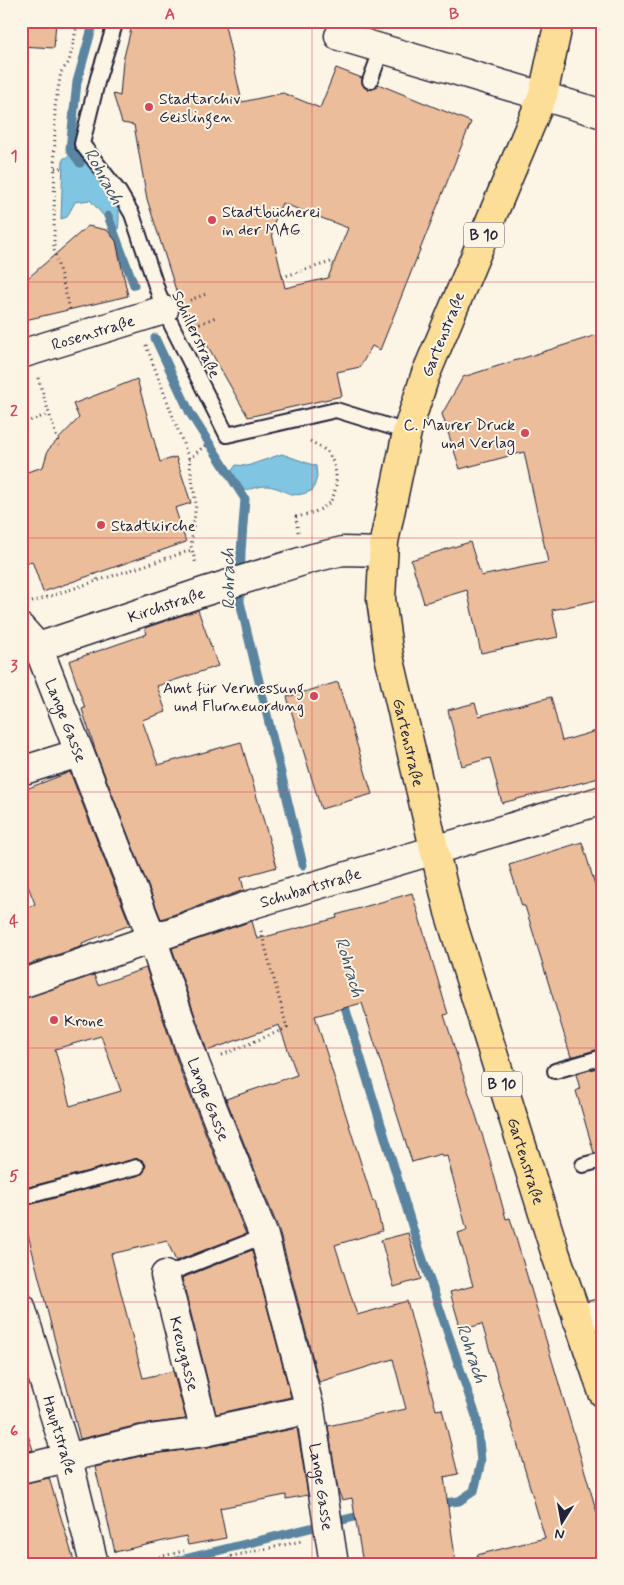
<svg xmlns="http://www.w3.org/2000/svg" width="624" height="1585" font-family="Mynerve,sans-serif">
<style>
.water{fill:#80c5e1;stroke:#5a849f}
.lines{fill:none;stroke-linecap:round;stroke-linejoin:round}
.stream{stroke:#5a849f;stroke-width:9}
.building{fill:#ebbd9b;stroke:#22223b;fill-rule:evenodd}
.lane-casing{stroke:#22223b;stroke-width:18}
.street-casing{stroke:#22223b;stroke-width:31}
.primary-casing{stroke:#22223b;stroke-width:31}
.path{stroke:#22223b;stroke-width:3;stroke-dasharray:1 4;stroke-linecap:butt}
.lane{stroke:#fcf5e5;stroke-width:14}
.street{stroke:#fcf5e5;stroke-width:28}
.primary{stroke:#fdde96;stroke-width:28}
.grid{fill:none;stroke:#d1495b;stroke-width:1;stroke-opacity:0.55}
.poi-dot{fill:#d1495b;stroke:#fcf5e5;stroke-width:2}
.labels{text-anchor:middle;stroke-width:4;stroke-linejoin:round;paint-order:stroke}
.shield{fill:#fcf5e5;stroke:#63616e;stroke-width:1}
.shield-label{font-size:15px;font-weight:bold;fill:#22223b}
.poi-label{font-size:16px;fill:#22223b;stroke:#fcf5e5;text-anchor:start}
.street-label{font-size:16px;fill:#22223b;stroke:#fcf5e5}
.water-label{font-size:18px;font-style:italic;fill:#3e536d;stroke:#fcf5e5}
.neatline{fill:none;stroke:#d1495b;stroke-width:2}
.grid-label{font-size:16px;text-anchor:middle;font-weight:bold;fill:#d1495b}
</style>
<rect width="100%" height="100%" fill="#fcf5e5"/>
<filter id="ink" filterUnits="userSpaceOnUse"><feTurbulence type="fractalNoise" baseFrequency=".02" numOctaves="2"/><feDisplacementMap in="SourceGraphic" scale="10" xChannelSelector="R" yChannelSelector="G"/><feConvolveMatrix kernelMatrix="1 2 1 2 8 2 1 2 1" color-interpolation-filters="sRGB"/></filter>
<g filter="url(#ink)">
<!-- water -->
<g class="water">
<path d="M77,151C104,171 124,194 118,230L108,221L90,200L75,202L67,217L61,219L63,159Z"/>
<path d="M282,454L316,466L317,477L313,490C288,502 288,488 267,486C258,486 248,490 239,492L228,476L236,465L247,466Z"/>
</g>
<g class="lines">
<!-- stream -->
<g class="stream">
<polyline points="80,163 70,149 77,82 94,21"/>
<polyline points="108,216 134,285"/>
<polyline points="155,338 190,413 245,499 241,552 240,602 303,865"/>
<polyline points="342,997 417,1242 477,1419 481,1462 474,1491 459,1501 437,1504"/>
<polyline points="164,1564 367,1514"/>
</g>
</g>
<!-- building -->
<g class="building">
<polygon points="21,21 56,21 54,48 21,46"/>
<path d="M133,21H224L242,102L283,93L320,108L336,68L362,78V83L367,89H372L378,84L471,122L380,350L372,346L360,367L337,372L342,396L248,417L194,322L187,325L147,199L134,125L122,123L113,94L120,96L123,61ZM282,203L348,228L328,278L285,288L271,230Z"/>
<polygon points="88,226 107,230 116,241 128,296 21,321 21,284"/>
<polygon points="603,333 603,599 552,610 558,637 481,653 467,590 424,603 411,560 470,542 481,576 548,562 524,452 460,469 442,414 463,377"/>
<polygon points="137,379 160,462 176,457 191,503 175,508 186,542 43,592 32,561 21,565 21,474 43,467 48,450 79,418 73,404"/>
<polygon points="198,610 218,666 157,686 166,712 142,720 158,765 241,742 277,867 241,877 244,890 161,919 98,758 82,709 85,708 69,661 147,634 145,628"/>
<polygon points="338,682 372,794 321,809 287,697"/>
<polygon points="551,697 562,741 603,729 603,777 502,803 490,758 462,766 448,710 475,703 479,716"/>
<polygon points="70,772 130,925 82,943 83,946 21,967 21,911 35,904 21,868 21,791"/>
<polygon points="582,842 603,911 603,1048 571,1057 525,906 522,906 509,865"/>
<polygon points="412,893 448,1014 444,1015 488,1153 506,1219 510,1218 603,1533 603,1564 478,1564 477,1555 545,1538 482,1324 461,1330 450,1292 473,1286 458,1233 467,1230 447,1156 442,1157 441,1154 412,1162 362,1003 315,1016 373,1202 375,1201 382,1231 335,1245 357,1315 407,1301 436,1410 442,1409 458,1474 444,1477 456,1564 363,1564 352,1498 342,1500 338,1490 328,1426 406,1409 393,1359 319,1382 279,1230 226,1099 297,1075 279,1025 207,1051 172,948 252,921 257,939 337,918 336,915"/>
<path d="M146,968L181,1072L246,1234L176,1261L167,1241L111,1254L143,1378L173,1371L186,1419L138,1425L80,1439L21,1207L139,1175L143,1173L146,1165L143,1161L135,1159L21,1189V999L94,975L98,985ZM101,1036L121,1091L70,1106L55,1049Z"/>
<polygon points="603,1066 603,1151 594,1153 576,1091 580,1089 576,1074"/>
<polygon points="408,1233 421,1279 394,1287 381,1240"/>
<polygon points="252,1250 291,1397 216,1414 182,1278"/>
<polygon points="297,1428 308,1495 286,1499 286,1495 220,1508 226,1538 188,1545 186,1536 115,1552 95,1467 145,1455 208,1447"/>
<polygon points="28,1435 33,1450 21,1453 21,1436"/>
<polygon points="49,1478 75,1564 21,1564 21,1484"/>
</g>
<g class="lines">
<defs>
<g id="lane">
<polyline points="116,21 98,78 82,144 119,192 132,214 164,310 227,435 336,410 407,432"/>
<polyline points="370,81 382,48"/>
<polyline points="555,1071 603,1057"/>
<polyline points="583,1165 603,1160"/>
<polyline points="21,1198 137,1167"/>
<polyline points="165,1275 264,1236"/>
</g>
<g id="street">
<polyline points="339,36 603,114"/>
<path id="s1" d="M21,354L164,310"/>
<path id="s2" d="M21,628L38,647L152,938L196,1066L264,1236L310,1409L334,1564"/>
<path id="s3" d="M38,647L203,592L313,558L343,551L383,552"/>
<polyline points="21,771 79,753"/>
<path id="s4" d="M21,984L253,904L603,800"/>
<path id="s5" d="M165,1275L205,1432"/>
<path id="s6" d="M21,1307L68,1459L94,1564"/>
<polyline points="577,1319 603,1313"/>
<polyline points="21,1469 142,1440 205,1432 310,1409"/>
</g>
<g id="primary">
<path id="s7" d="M559,21L543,95L425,376L407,432L384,542L381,599L389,656L449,912L556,1255L603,1393"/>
</g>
</defs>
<!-- lane casing -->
<use href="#lane" class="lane-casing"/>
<!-- street casing -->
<use href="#street" class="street-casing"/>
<!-- primary casing -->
<use href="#primary" class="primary-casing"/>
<!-- path -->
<g class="path">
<polyline points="300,21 313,26"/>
<polyline points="55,168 63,168"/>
<polyline points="282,277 334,261"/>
<polyline points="190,300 206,294"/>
<polyline points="70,309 54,250 55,107 61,72 69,62 78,21"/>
<polyline points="195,326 216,317"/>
<polyline points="146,345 189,459 196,504 191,546 196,564"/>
<polyline points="38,378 59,445"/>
<polyline points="21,424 49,414"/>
<polyline points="189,459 208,443"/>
<path d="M298,532L296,517C323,511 338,505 336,474C335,467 332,457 327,452C322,447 313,443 307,439"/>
<polyline points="95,574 98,581"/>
<polyline points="32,602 192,550"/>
<polyline points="222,1055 287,1028 261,931"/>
<polyline points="130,1564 184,1551"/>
<polyline points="229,1564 228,1557 302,1541"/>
</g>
<!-- lane -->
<use href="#lane" class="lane"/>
<!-- street -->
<use href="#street" class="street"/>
<!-- primary -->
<use href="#primary" class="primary"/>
</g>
</g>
<!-- grid -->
<path class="grid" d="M312,21V1564M21,282H603M21,538H603M21,792H603M21,1048H603M21,1302H603"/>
<!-- markers -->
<g class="poi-dot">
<circle cx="149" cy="107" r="5"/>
<circle cx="212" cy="220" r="5"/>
<circle cx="525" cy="433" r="5"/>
<circle cx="101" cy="525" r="5"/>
<circle cx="314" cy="696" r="5"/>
<circle cx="54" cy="1020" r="5"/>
</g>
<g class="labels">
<!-- shield labels -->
<g class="shield">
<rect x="464" y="222.5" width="40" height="25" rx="4"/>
<rect x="482" y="1071.5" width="40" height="25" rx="4"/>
</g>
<g class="shield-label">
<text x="484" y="240">B 10</text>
<text x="502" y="1089">B 10</text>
</g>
<!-- poi labels -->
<g class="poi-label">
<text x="159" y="104">Stadtarchiv<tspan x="159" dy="18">Geislingen</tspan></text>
<text x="222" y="217">Stadtbücherei<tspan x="222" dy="18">in der MAG</tspan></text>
<text x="515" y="430" text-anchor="end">C. Maurer Druck<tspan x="515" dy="18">und Verlag</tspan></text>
<text x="111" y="531">Stadtkirche</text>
<text x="304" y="693" text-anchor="end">Amt für Vermessung<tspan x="304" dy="18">und Flurneuordung</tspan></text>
<text x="64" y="1026">Krone</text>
</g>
<!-- street labels -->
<g class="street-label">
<text dy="6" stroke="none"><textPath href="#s1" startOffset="75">Rosenstraße</textPath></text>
<text transform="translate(197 334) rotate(65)" y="6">Schillerstraße</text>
<text transform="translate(442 334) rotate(-68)" y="6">Gartenstraße</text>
<text dy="6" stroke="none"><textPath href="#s3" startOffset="135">Kirchstraße</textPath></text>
<text dy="6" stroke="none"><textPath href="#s2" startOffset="104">Lange Gasse</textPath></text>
<text dy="6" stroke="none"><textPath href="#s7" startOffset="755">Gartenstraße</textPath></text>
<text dy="6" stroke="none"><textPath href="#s4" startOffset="305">Schubartstraße</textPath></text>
<text dy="6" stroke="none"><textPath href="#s2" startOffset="509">Lange Gasse</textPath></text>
<text dy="6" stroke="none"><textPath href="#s7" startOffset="1190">Gartenstraße</textPath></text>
<text dy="6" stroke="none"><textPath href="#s5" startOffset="81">Kreuzgasse</textPath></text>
<text dy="6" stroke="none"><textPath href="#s6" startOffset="134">Hauptstraße</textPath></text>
<text dy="6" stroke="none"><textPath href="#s2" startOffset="914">Lange Gasse</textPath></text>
</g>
<!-- water labels -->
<g class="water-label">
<text transform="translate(104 176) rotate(61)" y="6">Rohrach</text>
<text transform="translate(228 579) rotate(-91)" y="6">Rohrach</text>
<text transform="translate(350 967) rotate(73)" y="6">Rohrach</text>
<text transform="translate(472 1353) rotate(71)" y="6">Rohrach</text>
</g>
</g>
<!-- margin -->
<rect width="624" height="1585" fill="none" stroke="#fcf5e5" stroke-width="55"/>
<!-- north arrow -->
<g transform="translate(562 1522) rotate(191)" stroke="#fcf5e5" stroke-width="4" paint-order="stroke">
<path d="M0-4L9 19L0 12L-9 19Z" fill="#22223b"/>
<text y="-8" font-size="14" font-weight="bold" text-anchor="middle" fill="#22223b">N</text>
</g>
<rect x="28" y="28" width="568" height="1530" class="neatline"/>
<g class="grid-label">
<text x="170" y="19">A</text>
<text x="454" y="19">B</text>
<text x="14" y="161">1</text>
<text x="14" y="416">2</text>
<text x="14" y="671">3</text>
<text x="14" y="926">4</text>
<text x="14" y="1181">5</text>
<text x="14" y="1436">6</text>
</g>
</svg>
